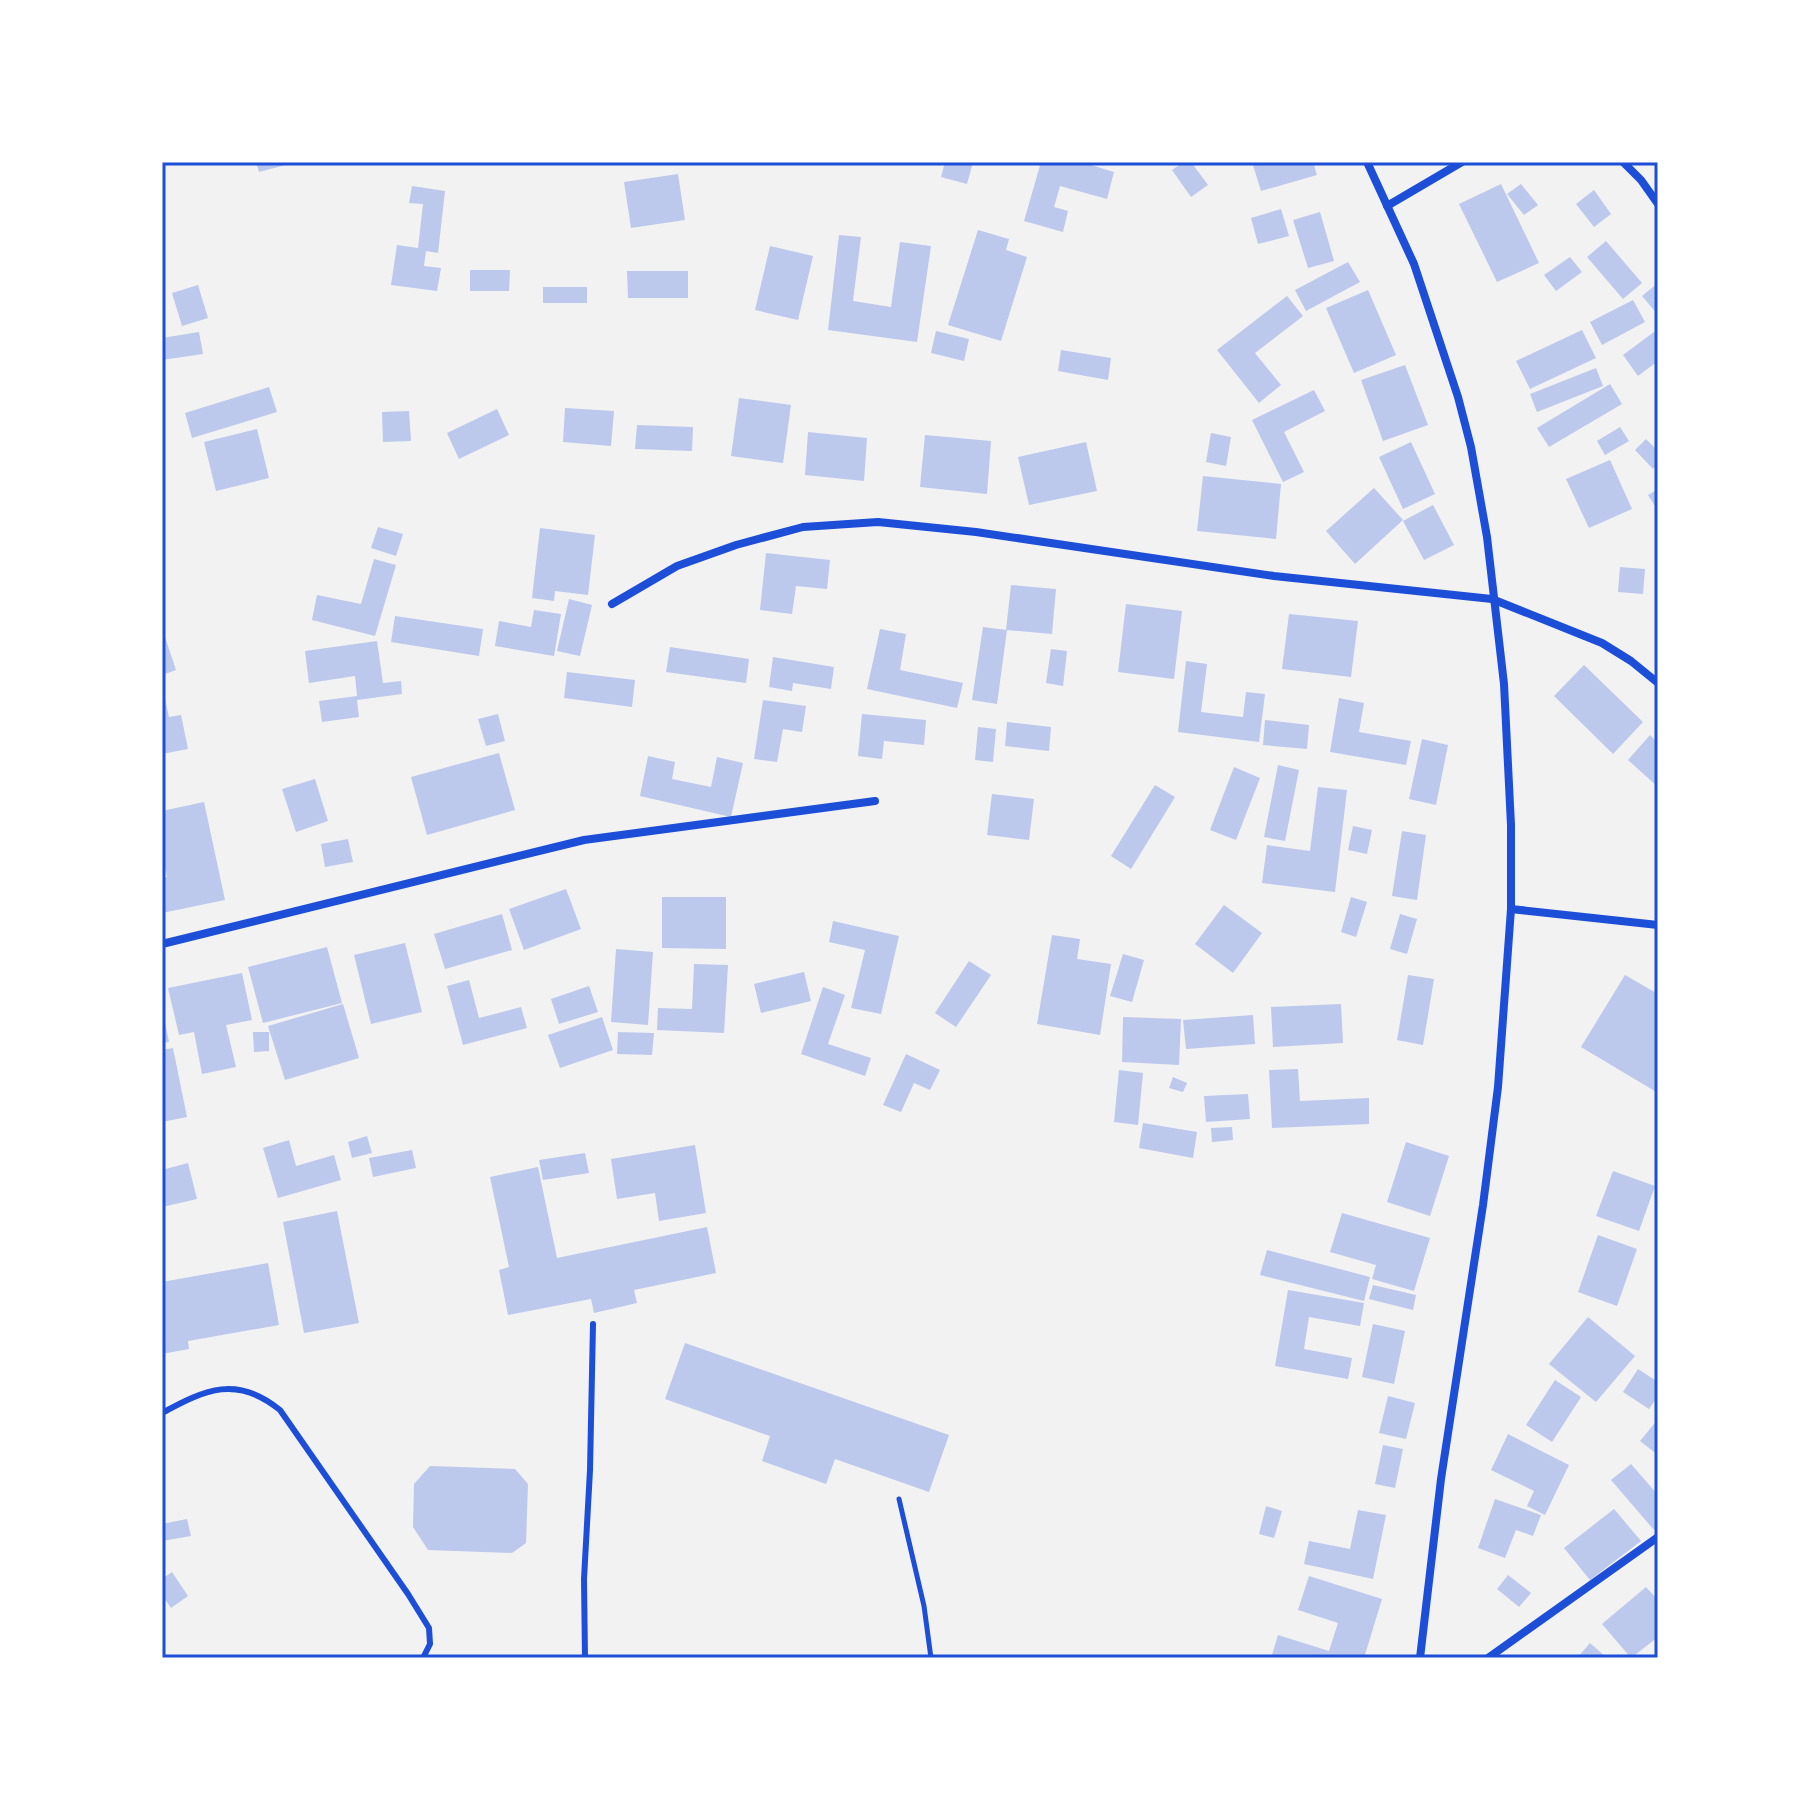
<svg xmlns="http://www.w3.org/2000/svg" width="1820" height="1820" font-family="Karla,sans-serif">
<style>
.building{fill:#bdc9ec}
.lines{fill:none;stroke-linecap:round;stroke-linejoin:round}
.path{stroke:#1d4ed8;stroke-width:5}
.service{stroke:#1d4ed8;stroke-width:6}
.minor{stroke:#1d4ed8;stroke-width:8}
.neatline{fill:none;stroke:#1d4ed8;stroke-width:3}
</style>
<rect width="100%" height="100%" fill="#f2f2f2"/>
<!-- building -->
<g class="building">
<polygon points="256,162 293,162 293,163 259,172"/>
<polygon points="945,162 973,162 967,184 941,177"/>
<polygon points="1041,162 1081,162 1114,172 1107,199 1060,186 1054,207 1068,211 1063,232 1024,221"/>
<polygon points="1184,162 1191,162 1208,185 1191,197 1172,170"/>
<polygon points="1252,162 1313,162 1317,175 1261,191"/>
<polygon points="678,174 685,220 631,228 624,182"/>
<polygon points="1501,184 1539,263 1497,282 1459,204"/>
<polygon points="1521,184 1538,205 1524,215 1507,194"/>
<polygon points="412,186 445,191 438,253 426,251 424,266 441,268 437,291 391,285 397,245 418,248 423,204 409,203"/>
<polygon points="1594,190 1611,214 1594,227 1576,204"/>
<polygon points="1281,209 1289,236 1258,244 1251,218"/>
<polygon points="1320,212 1334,261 1308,268 1293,220"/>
<polygon points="978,230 1009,239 1006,250 1027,257 1001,341 948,325"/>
<polygon points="839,235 861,237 853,301 891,307 900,242 931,246 917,342 828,330"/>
<polygon points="1606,241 1642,283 1623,299 1587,257"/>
<polygon points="770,246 813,256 798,320 755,310"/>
<polygon points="1570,257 1582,272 1556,291 1544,275"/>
<polygon points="1348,262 1360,282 1306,311 1295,290"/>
<polygon points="470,270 510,270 509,291 470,291"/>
<polygon points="627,271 688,271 688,298 628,298"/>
<polygon points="1658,283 1658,315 1642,296"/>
<polygon points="198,285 208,318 182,326 172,293"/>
<rect x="543" y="287" width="44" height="16"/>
<polygon points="1368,290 1396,355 1354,373 1326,308"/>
<polygon points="1287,296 1303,316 1255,353 1281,385 1259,403 1217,350"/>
<polygon points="1633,300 1645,322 1602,345 1590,322"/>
<polygon points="1658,329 1658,361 1638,376 1623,355"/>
<polygon points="1582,330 1596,358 1530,389 1516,361"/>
<polygon points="936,331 969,339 964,361 931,353"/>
<polygon points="199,332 203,354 162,360 162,338"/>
<polygon points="1061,350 1111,358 1108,380 1058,371"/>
<polygon points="1405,365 1428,425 1383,441 1361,380"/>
<polygon points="1596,368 1603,386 1537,412 1530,394"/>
<polygon points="1610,384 1622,404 1549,447 1537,428"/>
<polygon points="269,387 277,412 192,438 185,413"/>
<polygon points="1314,390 1325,411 1284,432 1304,472 1283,482 1252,420"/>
<polygon points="739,398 791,405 783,463 731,456"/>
<polygon points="565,408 614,411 611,446 563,442"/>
<polygon points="497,409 509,435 459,459 447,433"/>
<polygon points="409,411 411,441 383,442 382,412"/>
<polygon points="637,425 693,427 692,451 635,449"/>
<polygon points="1620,427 1629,441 1605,455 1597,441"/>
<polygon points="257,429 269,478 216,491 204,442"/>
<polygon points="808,432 867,438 864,481 805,475"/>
<polygon points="1211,433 1231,437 1226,466 1206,462"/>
<polygon points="925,435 991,441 987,494 920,487"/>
<polygon points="1646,439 1658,451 1658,464 1653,469 1635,450"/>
<polygon points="1086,442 1097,491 1029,505 1018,457"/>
<polygon points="1411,442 1435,494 1403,509 1379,457"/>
<polygon points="1610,460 1632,509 1589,528 1566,479"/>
<polygon points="1203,476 1281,484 1276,539 1197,531"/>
<polygon points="1374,488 1403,520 1355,564 1326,531"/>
<polygon points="1658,489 1658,511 1648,495"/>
<polygon points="1433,505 1454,545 1424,560 1403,521"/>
<polygon points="378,527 403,534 396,556 371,548"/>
<polygon points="540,528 595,535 588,595 555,591 554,601 532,598"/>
<polygon points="766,553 830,560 827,589 796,586 792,614 760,610"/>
<polygon points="374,559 396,565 375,636 312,620 317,595 361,604"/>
<polygon points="1620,567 1645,569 1643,594 1618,592"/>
<polygon points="1011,585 1056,589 1052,634 1006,630"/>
<polygon points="569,599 592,605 580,656 557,651"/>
<polygon points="1126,604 1182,611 1174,679 1118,672"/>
<polygon points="534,610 561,614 554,656 495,646 499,621 531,627"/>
<polygon points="1289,614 1358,621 1351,677 1282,669"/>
<polygon points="395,616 483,629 479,656 391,642"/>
<polygon points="983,627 1007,630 997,704 972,700"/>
<polygon points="880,629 906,634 900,670 963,683 957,708 867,689"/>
<polygon points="165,637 176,670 162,675 162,638"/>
<polygon points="377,641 383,683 401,681 402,694 357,700 359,717 322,722 319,701 357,696 355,676 309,683 305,651"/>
<polygon points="670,647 749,659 746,683 666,672"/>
<polygon points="1051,649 1067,651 1063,686 1046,683"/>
<polygon points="773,657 834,667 831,689 793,683 792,691 769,687"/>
<polygon points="1186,661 1207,664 1201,712 1243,717 1246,692 1265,694 1259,742 1178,732"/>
<polygon points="1584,665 1643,722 1613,754 1554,696"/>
<polygon points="567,672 635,680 632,707 564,698"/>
<polygon points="1339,698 1364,703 1359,732 1411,741 1406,765 1330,752"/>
<polygon points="165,699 169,717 181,715 188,749 162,754 162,700"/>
<polygon points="763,700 806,706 802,732 783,729 777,762 754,759"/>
<polygon points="498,714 505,741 486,746 478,719"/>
<polygon points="862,714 926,720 924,745 884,741 882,759 858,756"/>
<polygon points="1265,720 1309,725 1307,749 1263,745"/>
<polygon points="1007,722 1051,727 1049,751 1005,746"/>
<polygon points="978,727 996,729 993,762 975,760"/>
<polygon points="1650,735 1658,743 1658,787 1628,760"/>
<polygon points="1422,739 1448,745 1436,805 1409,799"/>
<polygon points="499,753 515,810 427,835 411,777"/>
<polygon points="648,756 675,762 672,779 711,787 717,757 743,763 731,817 640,796"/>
<polygon points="1278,765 1299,770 1285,841 1264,837"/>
<polygon points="1234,767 1260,778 1236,840 1210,830"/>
<polygon points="315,779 328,821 296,832 282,789"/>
<polygon points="1155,785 1175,797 1131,869 1111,856"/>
<polygon points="1318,787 1347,790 1335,892 1262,883 1267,845 1310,851"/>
<polygon points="992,794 1034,799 1029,840 987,835"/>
<polygon points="204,802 225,900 162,913 162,878 167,877 162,854 162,811"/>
<polygon points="1353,826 1372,830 1367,854 1348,850"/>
<polygon points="1402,831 1426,835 1417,900 1392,896"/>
<polygon points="348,839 353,862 325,867 321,844"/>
<polygon points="566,889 581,929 524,950 509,909"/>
<polygon points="662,897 726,897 726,949 662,948"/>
<polygon points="1351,897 1367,902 1356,937 1341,932"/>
<polygon points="1224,905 1262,933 1233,973 1195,944"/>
<polygon points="502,914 512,950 445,969 434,934"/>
<polygon points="1400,914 1417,919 1407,954 1390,949"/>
<polygon points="833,921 899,936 881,1014 851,1008 865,950 829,942"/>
<polygon points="1052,935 1080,939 1077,959 1111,964 1100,1035 1037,1024"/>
<polygon points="405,943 422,1012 371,1024 354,955"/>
<polygon points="327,947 342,1003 263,1023 248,967"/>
<polygon points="616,949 653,952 648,1025 611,1022"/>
<polygon points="1123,954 1144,960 1132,1002 1110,996"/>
<polygon points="969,961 991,975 956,1027 935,1013"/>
<polygon points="694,964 728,965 724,1033 657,1030 658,1008 692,1009"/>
<polygon points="804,972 811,1001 761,1013 754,984"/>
<polygon points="242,973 252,1020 226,1025 236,1067 202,1074 194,1032 179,1035 168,988"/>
<polygon points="1408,975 1434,979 1423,1045 1397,1040"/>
<polygon points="1625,975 1658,994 1658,1093 1581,1047"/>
<polygon points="469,980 479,1018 521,1007 527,1028 463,1045 447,986"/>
<polygon points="589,986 598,1012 559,1024 551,999"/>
<polygon points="823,987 845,995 828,1044 871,1058 865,1076 801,1054"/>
<polygon points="343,1004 359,1058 285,1080 268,1026"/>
<polygon points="1341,1004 1343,1043 1273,1047 1271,1007"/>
<polygon points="163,1013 169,1042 162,1043 162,1014"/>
<polygon points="1253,1015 1255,1044 1186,1049 1183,1020"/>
<polygon points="602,1017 613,1050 560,1068 548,1035"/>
<polygon points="1123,1017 1181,1019 1179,1065 1122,1062"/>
<polygon points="253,1032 269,1032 269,1051 254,1052"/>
<polygon points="618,1032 654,1033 652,1055 617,1054"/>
<polygon points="173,1048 187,1117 162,1122 162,1050"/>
<polygon points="906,1054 940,1070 930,1090 914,1083 901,1112 883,1105"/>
<polygon points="1298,1069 1300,1101 1369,1098 1369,1124 1272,1128 1269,1070"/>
<polygon points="1119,1070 1143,1073 1138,1125 1114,1122"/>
<polygon points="1173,1077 1187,1083 1183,1092 1169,1088"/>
<polygon points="1248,1094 1250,1119 1206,1122 1204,1096"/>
<polygon points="1143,1123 1197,1132 1193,1158 1139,1148"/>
<polygon points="1232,1127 1233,1140 1212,1142 1211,1128"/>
<polygon points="367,1136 372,1153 352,1158 348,1142"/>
<polygon points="289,1140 296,1166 334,1155 341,1180 278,1198 263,1148"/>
<polygon points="1406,1142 1449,1156 1430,1216 1387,1202"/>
<polygon points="695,1145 706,1213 659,1221 655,1193 617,1199 611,1159"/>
<polygon points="412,1150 416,1168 373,1177 369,1158"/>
<polygon points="585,1153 589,1173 543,1180 539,1160"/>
<polygon points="188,1163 197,1199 162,1207 162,1170"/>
<polygon points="538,1167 557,1258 707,1227 716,1273 634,1290 637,1303 594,1313 591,1299 508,1315 499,1270 509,1267 490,1177"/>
<polygon points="1613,1171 1655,1186 1639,1231 1596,1216"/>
<polygon points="337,1211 359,1323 304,1333 283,1222"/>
<polygon points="1342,1213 1430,1238 1414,1291 1372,1279 1376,1265 1330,1252"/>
<polygon points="1598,1235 1637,1249 1617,1306 1578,1292"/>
<polygon points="1267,1250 1370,1277 1364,1301 1260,1275"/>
<polygon points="268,1263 279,1325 188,1341 189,1349 162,1354 162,1282"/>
<polygon points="1373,1285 1416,1295 1413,1310 1369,1299"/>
<polygon points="1288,1290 1364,1303 1360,1326 1309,1317 1304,1349 1352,1358 1348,1379 1275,1366"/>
<polygon points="1588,1317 1635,1356 1596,1402 1549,1364"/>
<polygon points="1373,1324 1405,1331 1394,1384 1362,1377"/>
<polygon points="685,1343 949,1435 929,1492 835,1459 826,1484 762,1461 770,1436 665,1399"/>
<polygon points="1638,1369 1658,1382 1658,1396 1649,1409 1623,1392"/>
<polygon points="1555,1380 1581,1397 1552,1442 1526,1425"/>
<polygon points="1388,1396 1415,1403 1406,1439 1379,1433"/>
<polygon points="1658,1419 1658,1455 1640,1441"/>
<polygon points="1508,1434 1569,1465 1545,1515 1527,1506 1534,1491 1491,1470"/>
<polygon points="1383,1445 1403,1449 1395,1488 1375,1484"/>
<polygon points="1631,1464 1658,1495 1658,1526 1654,1530 1611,1480"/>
<polygon points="430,1466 515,1469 528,1484 526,1543 512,1553 428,1550 413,1527 414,1484"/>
<polygon points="1495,1499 1541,1515 1533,1536 1516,1530 1505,1558 1478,1548"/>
<polygon points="1266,1506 1282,1511 1274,1538 1259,1534"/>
<polygon points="1614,1509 1641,1541 1590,1580 1564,1548"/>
<polygon points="1358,1510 1386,1515 1373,1579 1304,1564 1309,1541 1350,1549"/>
<polygon points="187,1519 191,1536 162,1541 162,1524"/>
<polygon points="172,1572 188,1596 171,1608 162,1595 162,1579"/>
<polygon points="1508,1575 1531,1593 1519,1607 1497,1589"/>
<polygon points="1309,1576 1382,1599 1364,1658 1271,1658 1278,1635 1329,1651 1338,1623 1298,1610"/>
<polygon points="1646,1587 1658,1600 1658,1637 1631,1658 1602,1624"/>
<polygon points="1590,1643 1607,1658 1577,1658"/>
</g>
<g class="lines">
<!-- path -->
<polyline class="path" points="899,1499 924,1606 931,1658"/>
<!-- service -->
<g class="service">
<path d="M162,1413C206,1389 237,1375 280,1410L408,1594L429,1628L430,1644L423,1658"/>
<polyline points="585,1658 584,1579 590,1470 593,1324"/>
</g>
<!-- minor -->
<g class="minor">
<polyline points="1367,162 1414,264 1458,397 1471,447 1487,537 1504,684 1511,825 1511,909 1498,1087 1483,1205 1441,1479 1420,1658"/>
<polyline points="1623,162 1641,180 1658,204"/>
<polyline points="1387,206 1462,162"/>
<polyline points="612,604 677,566 736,545 803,527 878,522 976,532 1274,576 1492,599 1602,643 1631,661 1658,683"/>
<polyline points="1511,909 1658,925"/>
<polyline points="162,944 584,840 875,801"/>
<polyline points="1488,1658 1658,1537"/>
</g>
</g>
<!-- border -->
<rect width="1820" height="1820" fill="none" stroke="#ffffff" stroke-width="328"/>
<rect x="164" y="164" width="1492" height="1492" class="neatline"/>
</svg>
